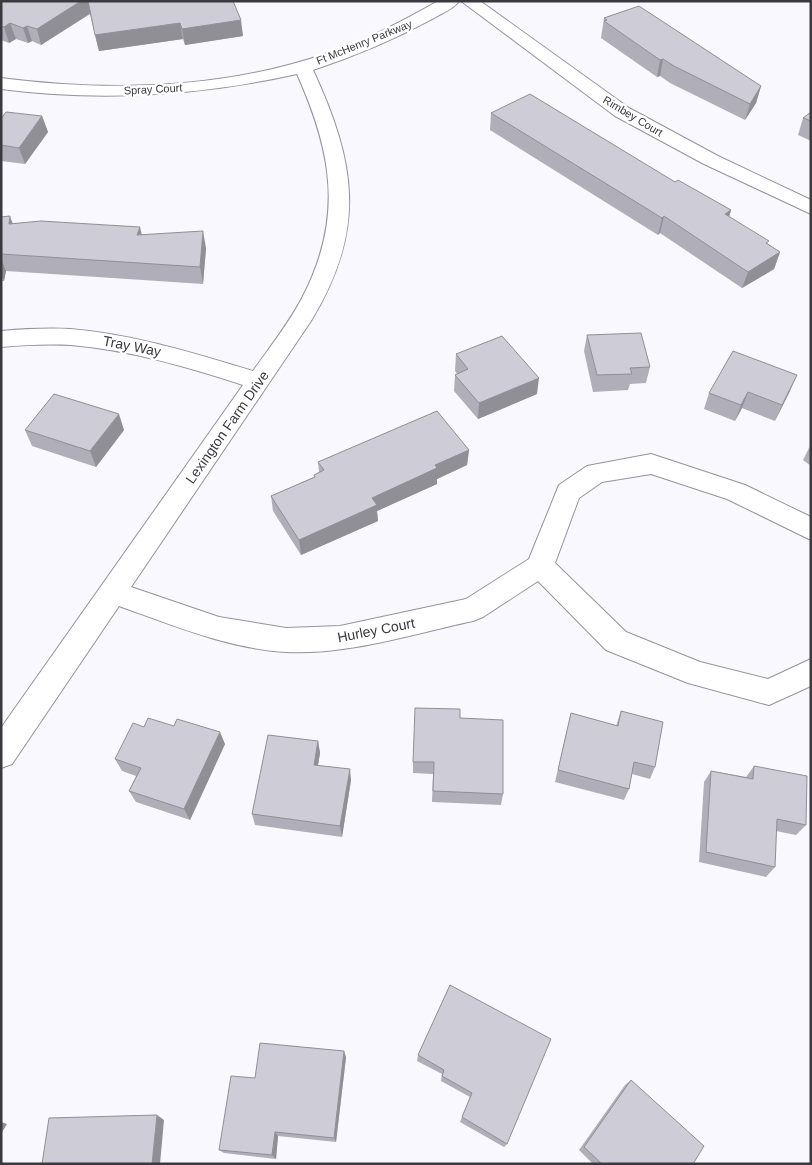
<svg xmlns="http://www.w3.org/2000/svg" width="812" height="1165" font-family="Arial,sans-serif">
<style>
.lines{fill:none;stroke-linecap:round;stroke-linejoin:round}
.street-casing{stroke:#94939e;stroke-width:2}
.street{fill:#fff;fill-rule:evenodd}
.wall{fill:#b0afb9}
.shaded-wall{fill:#908f96}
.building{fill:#cdccd7;stroke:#908f96}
.labels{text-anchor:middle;stroke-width:5;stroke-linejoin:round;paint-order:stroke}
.far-street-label{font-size:11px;fill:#3a393e;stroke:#fff}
.street-label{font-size:14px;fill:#3a393e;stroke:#fff}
</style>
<rect width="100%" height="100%" fill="#f9f8ff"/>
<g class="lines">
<defs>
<g id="street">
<path d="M438,1H459C454,9 442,13 434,18C395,39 355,56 313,70C356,163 367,229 311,321L131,587L219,617L286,628L340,626L466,599L529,559L559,485L587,466L651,454L745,485L811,517V540L727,499L651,474L602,482L579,498L555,563L626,632L700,662L768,679L811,659V686L769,705L688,683L606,650L538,581L483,617L473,621C412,634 349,655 286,652C230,649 172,625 119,606L12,764L1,768V728L243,385C187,367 130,350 71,345C47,344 24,345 1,347V331C24,329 47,328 70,329C133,334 193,353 253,371C270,347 289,323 302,298C344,218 332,152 297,74C199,96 101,102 1,89V78C109,92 224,89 328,53C367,40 403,21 438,1Z"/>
<polygon points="461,1 480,1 629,108 718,156 811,200 811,214 704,164 615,116"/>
</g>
</defs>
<!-- street casing -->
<use href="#street" class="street-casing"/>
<!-- street -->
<use href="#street" class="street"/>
</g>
<!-- wall -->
<g class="wall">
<polygon points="1,1 233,1 243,36 185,45 183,39 99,51 90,14 41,45 32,41 28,43 16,39 9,43 1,40"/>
<polygon points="604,18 761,86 756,103 745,120 670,83 660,76 657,77 601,38"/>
<polygon points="811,112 811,141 798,135 803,118"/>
<polygon points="491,113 675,182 731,210 729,217 780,252 774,269 742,288 660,233 658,235 490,130"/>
<polygon points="42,116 48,132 25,164 1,161 1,119"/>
<polygon points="1,217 13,223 142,234 206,248 203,284 6,271 4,281 1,281"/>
<polygon points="587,335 650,367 646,383 630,384 628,390 593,392 584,351"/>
<polygon points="456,354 537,394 478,419 454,391 455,375 457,374 455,371"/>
<polygon points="790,391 775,421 742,408 735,421 704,409 709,393"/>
<polygon points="25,430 124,430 96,467 32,446"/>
<polygon points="811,444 811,466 803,460"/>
<polygon points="469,450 467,465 437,479 437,484 377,511 378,521 301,555 273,511 271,496 314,477 314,475 319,472 318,462"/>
<polygon points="621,711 655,767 650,779 632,774 629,789 624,800 555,782 568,726 571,713 616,726"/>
<polygon points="460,718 503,794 501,805 432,802 433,774 413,773 413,762"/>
<polygon points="144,727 225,744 190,820 136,802 129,791 136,776 122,771 115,759"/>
<polygon points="318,741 320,753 318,765 351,780 342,837 255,825 252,814"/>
<polygon points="754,766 806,825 796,835 776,831 775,867 766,877 699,862 704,782 711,771 746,777"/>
<polygon points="450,985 507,1144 504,1147 460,1122 470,1097 441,1081 442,1074 417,1061 418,1055"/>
<polygon points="346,1057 336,1142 278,1136 276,1159 224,1153 219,1150 255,1078"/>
<polygon points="631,1080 693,1164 593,1164 579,1150 625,1085"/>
</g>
<!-- shaded-wall -->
<g class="shaded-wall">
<polygon points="81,1 88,1 91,13 41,45 37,29"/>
<polygon points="241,20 243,36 185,45 182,29"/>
<polygon points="10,23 16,39 9,43 4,27"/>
<polygon points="180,23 183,39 99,51 95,35"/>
<polygon points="27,26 32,41 28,43 23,28"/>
<polygon points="663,59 660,76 657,77 660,60"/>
<polygon points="761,86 756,103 745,120 750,104"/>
<polygon points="42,116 48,132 25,164 19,148"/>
<polygon points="731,210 726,227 725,214"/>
<polygon points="10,216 16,233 9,224"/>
<polygon points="664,216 660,233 658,235 662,218"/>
<polygon points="140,227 144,244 137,235"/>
<polygon points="203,231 206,248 203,284 200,267"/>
<polygon points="780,252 774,269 742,288 748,272"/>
<polygon points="1,259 6,271 4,281 1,274"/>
<polygon points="797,375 790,391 775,421 782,405"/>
<polygon points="539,378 537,394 478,419 479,403"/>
<polygon points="748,392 742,408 735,421 741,405"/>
<polygon points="119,414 124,430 96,467 90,451"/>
<polygon points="469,450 467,465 437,479 437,484 377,511 378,521 301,555 299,540 372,498 435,465"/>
<polygon points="220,732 225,744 190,820 184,809"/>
<polygon points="318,741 320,753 316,777 314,765"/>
<polygon points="350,769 351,780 342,837 340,826"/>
<polygon points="344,1051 346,1057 336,1142 334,1138"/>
<polygon points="157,1115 164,1120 160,1164 152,1164"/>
<polygon points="1,1122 7,1124 1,1134"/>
<polygon points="275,1132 278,1136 276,1159 272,1155"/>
</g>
<!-- building -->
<g class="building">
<polygon points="1,1 81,1 37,29 27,26 23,28 10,23 4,27 1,26"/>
<polygon points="88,1 233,1 241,20 182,29 180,23 95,35"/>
<polygon points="639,6 761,86 750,104 674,66 663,59 660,60 604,21 607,20 604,18"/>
<polygon points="530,94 675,182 678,180 731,210 725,214 769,241 766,243 780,252 748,272 664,216 662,218 491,113"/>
<polygon points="6,112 42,116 19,148 1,145 1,119"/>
<polygon points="811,112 811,121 803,118"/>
<polygon points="10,216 9,224 41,221 140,227 137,235 203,231 200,267 1,254 1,217"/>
<polygon points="641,333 650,367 630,368 632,374 597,375 587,335"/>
<polygon points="502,336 539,378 479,403 455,375 468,369 456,354"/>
<polygon points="733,351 797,375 782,405 748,392 741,405 709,393"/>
<polygon points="54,394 119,414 90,451 25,430"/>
<polygon points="437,411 469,450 435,465 437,468 372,498 377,505 299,540 271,496 315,477 314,475 324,470 318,462"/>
<polygon points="415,708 460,709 460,718 503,720 503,794 433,791 434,762 413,762"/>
<polygon points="621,711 663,722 655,767 634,762 629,789 558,770 571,713 618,726"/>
<polygon points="148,718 174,726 177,719 220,732 184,809 129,791 141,768 115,759 133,723 144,727"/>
<polygon points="268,735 318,741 314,765 350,769 340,826 252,814"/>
<polygon points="754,766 807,776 806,825 777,819 775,867 706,852 711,771 753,779"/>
<polygon points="450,985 551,1039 507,1144 462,1117 472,1093 442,1076 444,1070 418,1055"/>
<polygon points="260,1043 344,1051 334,1138 275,1132 272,1155 219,1150 231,1076 255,1078"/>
<polygon points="631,1080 704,1146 693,1164 602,1164 584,1147"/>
<polygon points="157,1115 152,1164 42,1164 49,1118"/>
</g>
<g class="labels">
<!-- far-street labels -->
<g class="far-street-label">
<text transform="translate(364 42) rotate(-22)" y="4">Ft McHenry Parkway</text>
<text transform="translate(153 89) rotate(-3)" y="4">Spray Court</text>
<text transform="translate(633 116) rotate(31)" y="4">Rimbey Court</text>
</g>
<!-- street labels -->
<g class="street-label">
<text transform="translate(132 346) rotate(11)" y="5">Tray Way</text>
<text transform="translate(227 427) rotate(-55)" y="5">Lexington Farm Drive</text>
<text transform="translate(376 630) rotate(-11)" y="5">Hurley Court</text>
</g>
</g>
<!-- border -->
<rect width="812" height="1165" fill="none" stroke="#3a393e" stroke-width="5"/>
</svg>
